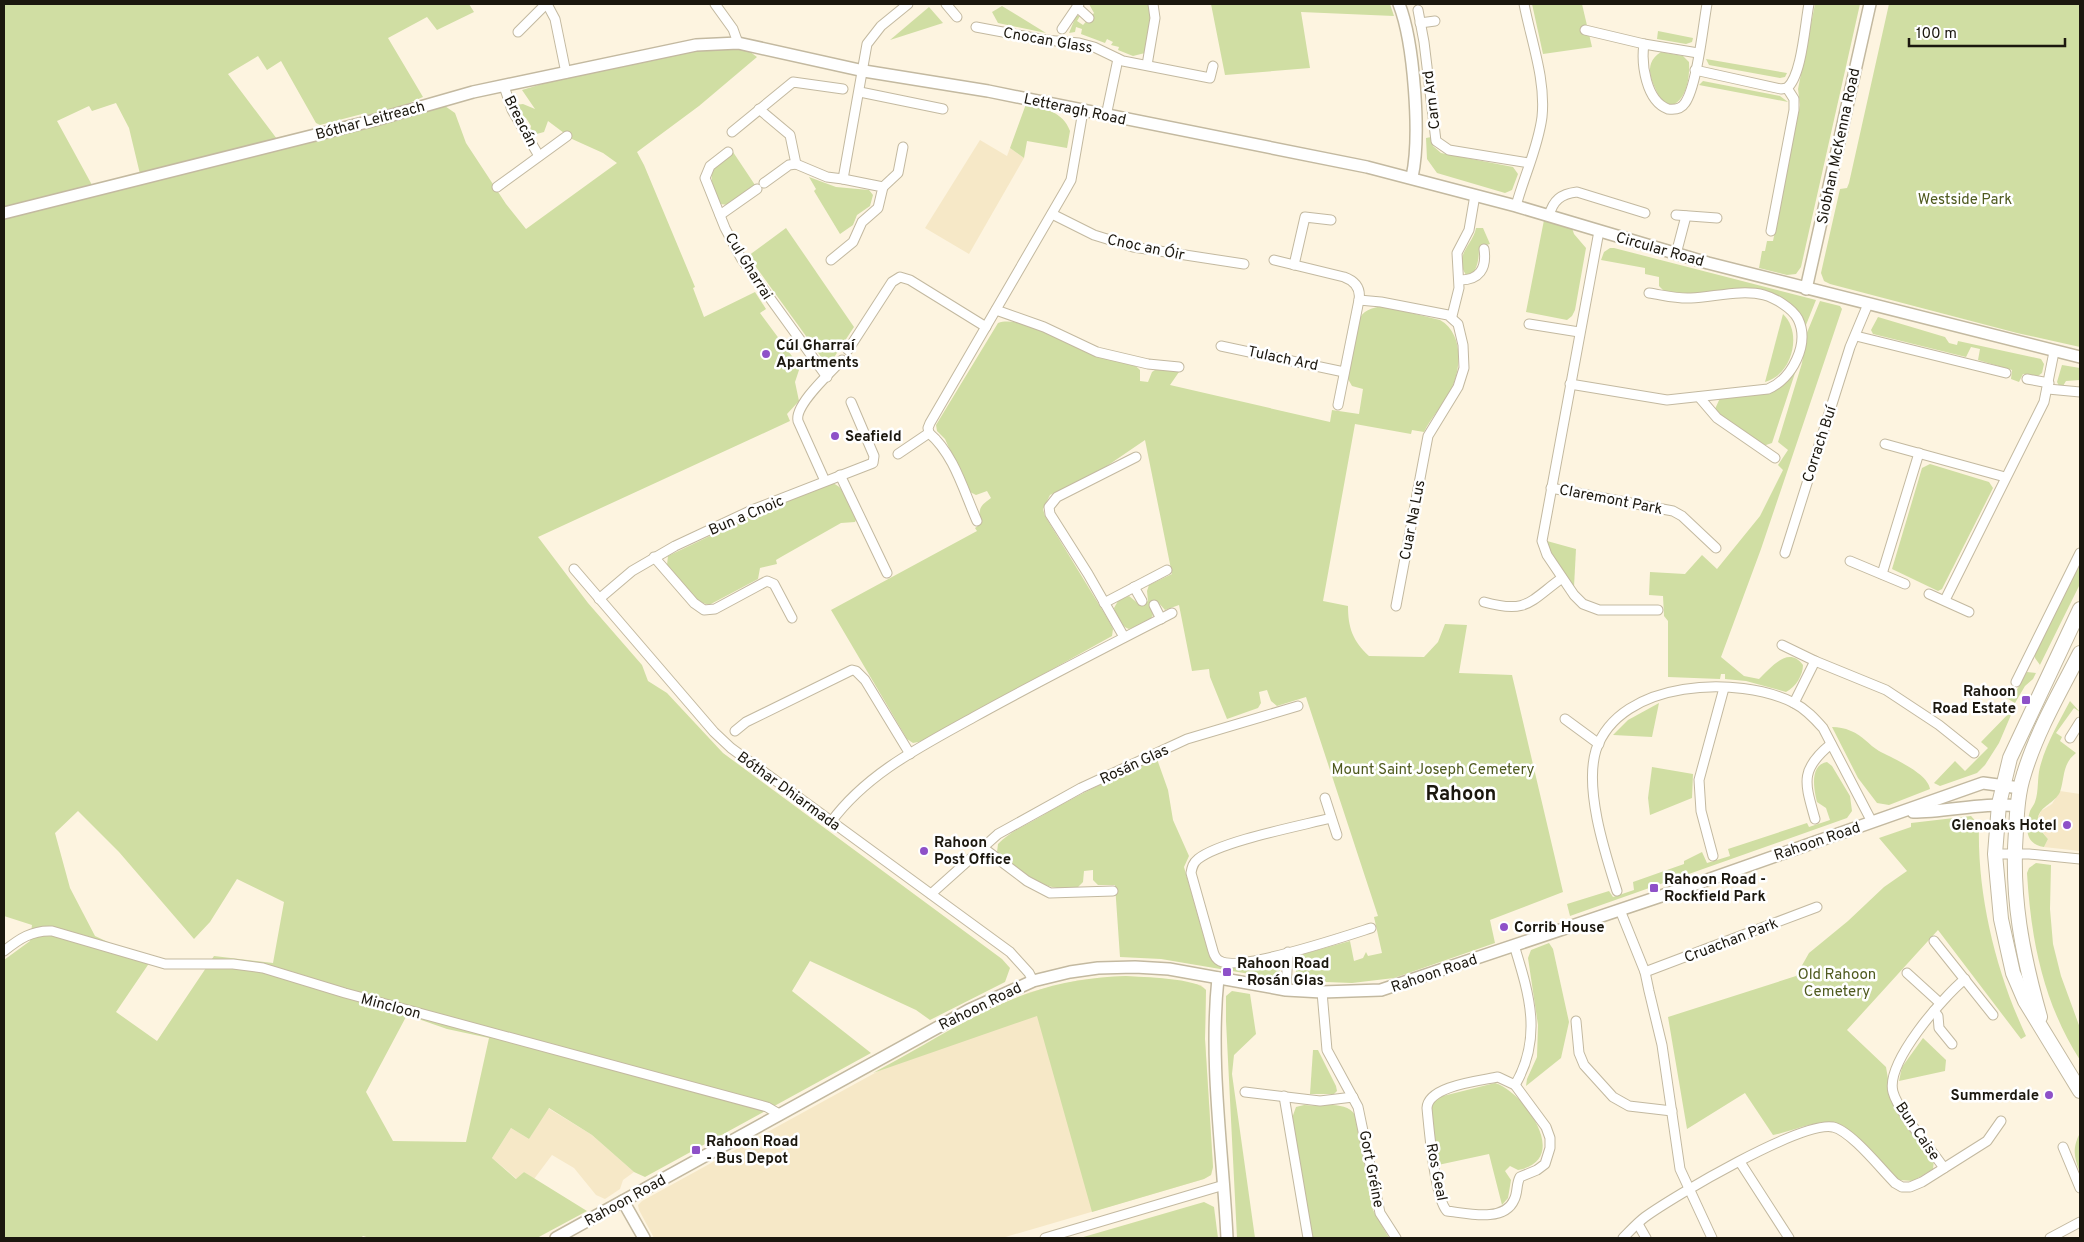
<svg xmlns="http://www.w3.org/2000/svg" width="2084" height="1242" font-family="Overpass,sans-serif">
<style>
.built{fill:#f6e8c7}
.green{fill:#d0dea3;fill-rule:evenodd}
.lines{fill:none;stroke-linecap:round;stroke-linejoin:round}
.minor-casing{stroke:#c3b9a0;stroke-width:11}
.tertiary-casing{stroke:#c3b9a0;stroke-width:14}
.secondary-casing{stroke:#c3b9a0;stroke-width:16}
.minor{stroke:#fff;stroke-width:9}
.tertiary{stroke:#fff;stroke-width:11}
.secondary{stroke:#fff;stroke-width:14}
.poi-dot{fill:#8e51c8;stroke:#fff;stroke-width:2}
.labels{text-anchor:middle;stroke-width:5;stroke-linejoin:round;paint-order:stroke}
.street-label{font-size:15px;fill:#1b170e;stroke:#fff}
.park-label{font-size:15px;fill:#4f5a1f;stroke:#fff}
.poi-label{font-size:15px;font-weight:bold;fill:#1b170e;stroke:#fff;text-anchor:start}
.district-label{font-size:20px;font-weight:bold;fill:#1b170e;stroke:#fff}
</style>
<rect width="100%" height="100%" fill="#fdf4e0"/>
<!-- built -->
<g class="built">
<polygon points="980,140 1007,156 1010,148 1024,158 969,254 925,228"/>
<polygon points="2060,791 2080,794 2080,851 2044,847 2048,839 2040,829 2038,818 2041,811 2052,804"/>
<polygon points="1126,976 1165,979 1201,985 1206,990 1205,1039 1213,1167 1211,1175 1204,1179 1002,1238 654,1238 639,1210 638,1205 642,1201 995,1007 1030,992 1055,986 1079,980"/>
<polygon points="548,1108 592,1135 634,1172 623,1180 620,1189 605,1199 596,1195 574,1168 552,1155 534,1179 524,1172 517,1179 492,1158 511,1128 529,1139"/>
</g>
<!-- green -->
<g class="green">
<path d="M4,4H469L474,12L437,30L427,17L388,38L423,97C409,103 376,119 362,114L320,125L316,123L281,61L267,70L258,56L228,74L277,139L140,174L129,128L116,103L92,111L89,106L57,121L92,185L4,207Z"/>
<polygon points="1089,4 1149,4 1151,19 1145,53 1133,56 1118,50 1119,47 1111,45 1113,42 1107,39 1105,43 1081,34 1082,29 1076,27 1075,32 1069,33 1076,16 1080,16 1077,21 1083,25 1094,13"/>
<polygon points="1211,4 1390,4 1394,16 1301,12 1310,68 1225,75"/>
<polygon points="1532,4 1582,4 1592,47 1543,54"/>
<polygon points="1815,4 1860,4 1801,267 1796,274 1787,275 1759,268 1762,251 1765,251 1767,241 1773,241 1800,105 1798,89"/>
<polygon points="1889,4 2080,4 2080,347 2017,333 1830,284 1824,281 1821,273 1823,264 1840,189 1847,188 1849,183"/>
<polygon points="1002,6 1046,33 998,23 992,12"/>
<polygon points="929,7 943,23 890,40"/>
<polygon points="1658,31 1693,38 1692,42 1686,44 1657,39"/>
<path d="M745,48L757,57L699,106L637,152L644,165L695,287L693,288L704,317L755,292L766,309L760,313L800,367L795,382L799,401L787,414L790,421L538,537L588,603L642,665L648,681L667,693L723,753L1002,959L1010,968L1005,982L930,1020L916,1010L810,961L792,991L871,1053L645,1177L634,1172L592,1135L549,1108L529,1139L511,1128L492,1158L516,1179L524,1172L587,1211L537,1238H370L363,1236L361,1238H4V960L30,941L32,925L4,916V217L442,104L455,113L466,143L506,204L526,229L617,163L603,153L572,139L548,121L544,132L533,135L530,131L531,126L526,118L521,116L515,105L523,104L535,109L522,90L562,78L694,50ZM78,811L119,852L194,939L210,922L237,879L284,902L273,963L214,956L157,1041L116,1012L154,956L123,949L95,936L70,888L55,833ZM407,1015L447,1029L489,1038L466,1142L393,1141L366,1092Z"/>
<path d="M1661,52L1683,56L1689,62C1690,77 1687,98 1673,105L1662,102C1654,85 1640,65 1661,52Z"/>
<polygon points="1706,59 1787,73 1785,77 1780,78 1709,65"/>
<polygon points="1703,81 1780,96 1788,102 1699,85"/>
<path d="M1026,104C1044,109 1063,111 1070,131L1067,148L1027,141L1024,158L1010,148Z"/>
<polygon points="1431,137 1433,146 1441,153 1513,167 1518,174 1512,190 1505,193 1437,173 1427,159 1426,138"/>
<path d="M733,152L755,185L728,205L720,204C708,174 706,171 733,152Z"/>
<polygon points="809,177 836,187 869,190 873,195 870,206 857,215 853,225 840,234 814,191 816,189"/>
<polygon points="1544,220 1572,228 1574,234 1586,248 1575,310 1572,316 1567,320 1526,312"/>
<polygon points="786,228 854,327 831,362 824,361 748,256"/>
<path d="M1476,228H1483L1490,244L1479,247C1479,258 1478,265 1473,274L1466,275C1453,255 1473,245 1476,228Z"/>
<polygon points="1610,248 1614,248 1816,300 1804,330 1775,296 1683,294 1664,291 1659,286 1659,277 1645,274 1645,268 1601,260 1604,252"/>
<path d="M1820,301L1840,306L1842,309L1761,549L1721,657L1744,676L1759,679C1771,668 1788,645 1803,665C1803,675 1796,687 1786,692L1746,681L1725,679V674H1721L1720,679L1668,677V621L1664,616L1663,596L1649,595L1650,572L1685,574L1702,555L1717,569L1760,516L1783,470L1778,465L1788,450L1778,442L1802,363L1806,335Z"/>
<path d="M1382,306L1440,320C1463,333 1462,367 1451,390C1444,405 1431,417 1424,432L1412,430L1411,434L1355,424L1323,601L1348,606C1348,628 1353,641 1369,656L1424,657L1438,642L1445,624L1467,625L1459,673L1512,675L1563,892L1490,920L1495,943L1394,978L1352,983L1300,981L1296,977C1294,965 1303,962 1303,954L1350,941L1354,961L1363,958L1366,952L1368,956L1382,953L1374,917L1378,916L1306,697L1277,706L1271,701L1267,690L1259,692L1261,703L1258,708L1227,719L1210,677L1209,669L1192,671L1179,605L1165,610L1157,601L1150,604L1153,615L1149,621L1129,629C1121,627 1116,616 1114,608L1118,601L1129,596L1140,605L1148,601L1147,591L1149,585L1172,574L1145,440L1101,470L1050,495L1043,509L1045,516L1109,621L1113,629L1112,636L923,741L913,743L907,739L831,610L977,531L975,528L982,523C977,509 980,506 991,498L987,491L976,495L968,491L945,439L937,431L936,425L998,323C1024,314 1077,351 1104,358C1114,361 1133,361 1140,370V381L1148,382L1152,372L1158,368L1179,372L1170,385L1330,422L1332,410L1359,414L1363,389L1352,386L1348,379L1359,321C1362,310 1372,308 1382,306Z"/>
<path d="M1783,314C1803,333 1792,375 1765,382Z"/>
<polygon points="1878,317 1945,337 1949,343 1957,345 1958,341 2041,359 2044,364 2042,373 2038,376 2023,374 2019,382 2011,379 2012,370 1978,360 1980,349 1971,347 1966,357 1873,334 1871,330"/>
<polygon points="2062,365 2080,368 2080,380 2066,381 2063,386 2059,386 2057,382"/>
<path d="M1797,367L1772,443L1763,446L1721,417L1715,409L1720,398C1751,394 1781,399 1797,367Z"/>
<polygon points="1930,464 1989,482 1993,488 1942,589 1938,591 1892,569 1922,468"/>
<path d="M832,483C845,486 851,507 857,518L855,522L841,523L781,557L776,560L777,564L760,568L758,579L709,605L697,601L667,565L668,556L756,514Z"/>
<polygon points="1547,541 1576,549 1574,587 1548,548"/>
<polygon points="2080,564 2080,584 2033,679 2025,686 2015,703 2003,696 2006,689 2015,693 2027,672 2036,673 2040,665 2035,658 2035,654"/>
<path d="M2070,701L2080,712L2074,708L2056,733L2062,737L2060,741L2076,753C2062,764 2065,777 2060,792C2055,803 2040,806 2038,818C2036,827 2043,833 2048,839L2044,847C2025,844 2025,828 2030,811C2031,808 2034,805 2035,802C2039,791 2037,778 2040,767C2046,744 2059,722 2070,701Z"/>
<polygon points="1659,703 1652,737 1613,735 1628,720"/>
<polygon points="2014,708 1999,743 1985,765 1977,773 1940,786 1934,783 1955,761 1965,771 1988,748 1981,742"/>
<path d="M1832,727C1839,727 1844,728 1851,731C1862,735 1869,745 1879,751C1892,758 1928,773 1930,789L1889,805L1877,803L1858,778Z"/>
<path d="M1157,759L1168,790L1173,820L1189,856L1184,867L1209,955C1221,977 1253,965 1272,961L1280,968L1279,974L1274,978L1161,959L1120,957L1115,885H1098L1093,880V870L1084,871L1083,882L1078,887C1048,895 1017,873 997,852L998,844C1009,832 1026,825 1040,817C1077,795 1117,776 1157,759Z"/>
<path d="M1827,762L1832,766L1850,796L1852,811L1847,818L1570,916L1567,904L1609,891L1613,897L1634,890L1633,882L1684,864V861L1702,852L1707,863L1730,856L1728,849L1807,823L1809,827L1830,820L1826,808L1817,802C1814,790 1809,765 1827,762Z"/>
<polygon points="1652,767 1693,774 1692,798 1650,815 1648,798"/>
<path d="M1971,816L1979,825C1977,895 1996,972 2026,1036L2021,1039L1938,930L1847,1030L1886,1067L1892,1102L1934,1160L1933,1169L1913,1181L1899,1180L1844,1126C1819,1116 1797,1131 1773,1135L1745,1093L1687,1129L1668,1017L1796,976L1809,953L1848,921L1884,887L1907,871L1879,838L1911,827V823Z"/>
<path d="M2036,863L2051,865L2050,909L2053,944L2061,976L2080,1028V1060C2043,1002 2031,940 2027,873L2029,868Z"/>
<polygon points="1549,943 1553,949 1569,1022 1561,1058 1526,1086 1527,1079 1537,1057 1538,1025 1528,958 1531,950"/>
<path d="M1126,976C1142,977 1198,978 1206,990L1205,1039L1213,1167L1211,1175L1204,1179L1092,1212L1037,1016L873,1073C924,1046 975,1012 1029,993C1060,982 1093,977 1126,976Z"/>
<polygon points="1232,991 1250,994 1256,1034 1234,1055 1232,1074 1255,1238 1237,1238 1226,1021 1226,996"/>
<polygon points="1923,1038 1946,1060 1945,1071 1899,1081 1902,1067"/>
<polygon points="1313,1050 1318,1050 1336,1086 1337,1091 1334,1094 1310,1094"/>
<path d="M1495,1083C1523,1091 1573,1160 1518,1170L1510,1166L1505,1171L1511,1180L1508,1198L1502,1205L1489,1154L1438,1165L1431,1109L1433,1103L1439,1097Z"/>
<path d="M1304,1105C1320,1107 1346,1100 1355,1115L1373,1210L1389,1238H1312L1292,1118L1296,1107Z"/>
<path d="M2080,1133V1173C2074,1157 2072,1148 2080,1133Z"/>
<polygon points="1204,1202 1214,1207 1218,1238 1080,1238"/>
</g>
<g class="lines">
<defs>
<g id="minor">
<polyline points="547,4 555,19 566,73"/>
<polyline points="715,4 733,29 738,43"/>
<polyline points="946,4 957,17"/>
<polyline points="1077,7 1089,18"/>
<polyline points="1418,10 1424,42 1436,141 1449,150 1529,163"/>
<polyline points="1420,23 1435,21"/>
<polyline points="976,27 1045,40 1079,43 1094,47 1123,61 1210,78 1213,66"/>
<polyline points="1062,29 1079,4"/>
<polyline points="1585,30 1644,44 1698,53"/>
<polyline points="518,32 546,4"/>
<path d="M1644,44C1641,64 1646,101 1668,109C1675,110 1681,109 1685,103C1697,86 1703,26 1707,4"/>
<polyline points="1147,65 1155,18 1153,4"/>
<polyline points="1695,70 1781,89 1787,88"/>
<polyline points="504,86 512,110 539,156"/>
<path d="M1787,88C1802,76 1805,23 1809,4"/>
<polyline points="860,92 943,109"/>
<polyline points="759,109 790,135 796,164 827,177 843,179 867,44 881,26 908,4"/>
<polyline points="1106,116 1118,59"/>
<polyline points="732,132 793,82 843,89"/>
<polyline points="728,152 710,166 705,178 725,228 741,258 827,377"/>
<polyline points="764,183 789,165 796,164"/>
<polyline points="497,187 567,136"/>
<polyline points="883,187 898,173 903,147"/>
<path d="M1516,206C1524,176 1538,148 1542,117C1546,80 1531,40 1524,4"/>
<polyline points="1052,214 1094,235 1133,247 1244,264"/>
<polyline points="720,215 757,189"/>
<polyline points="1676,215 1717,218"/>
<path d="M1549,216C1553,200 1561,194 1577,192L1645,213"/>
<polyline points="1599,231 1542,541 1547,555 1574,595 1583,604 1599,610 1658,610"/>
<polyline points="1771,231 1794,110 1794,99 1787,88"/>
<polyline points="1676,254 1686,216"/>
<polyline points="831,260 853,242 862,222 878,208 883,187 843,179"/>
<path d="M1274,260L1344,277C1355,281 1361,288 1359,300L1338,405"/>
<polyline points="1294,265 1305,217 1331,220"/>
<path d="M1460,280C1479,280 1487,269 1484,249"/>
<polyline points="1359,300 1381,302 1448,315 1458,324 1463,345 1464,368 1458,387 1428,436 1396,606"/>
<polyline points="996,310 1044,327 1097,352 1148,364 1179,367"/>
<polyline points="1452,316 1459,288 1457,253 1469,230 1475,195"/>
<polyline points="1529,324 1579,332"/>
<polyline points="1856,336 2006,373"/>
<polyline points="1221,346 1344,372"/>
<polyline points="848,350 892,282 900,277 910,280 986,327"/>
<polyline points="2027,379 2049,383"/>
<path d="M1570,384L1667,400L1768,389C1792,379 1810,344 1798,319C1792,308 1775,298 1764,295C1742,289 1714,297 1691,298C1677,299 1663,295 1649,293"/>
<polyline points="2048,389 2080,392"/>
<polyline points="1699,397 1717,418 1775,458"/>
<path d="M929,433C954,454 964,492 977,521"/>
<polyline points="1885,444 2005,477"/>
<polyline points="898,454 929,433 928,428 930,423 1066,189 1071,180 1083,111"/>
<polyline points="840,475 887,573"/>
<path d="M825,481L798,421C794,405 831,372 842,360"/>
<polyline points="1551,488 1673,511 1682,516 1716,548"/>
<polyline points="1785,553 1850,347 1868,304"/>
<polyline points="654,557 694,603 704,610 715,609 767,581 774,584 792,618"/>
<polyline points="1850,561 1905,584"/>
<polyline points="574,569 714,732 731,748 1010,952 1029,973 1033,981"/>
<polyline points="1882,574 1919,453"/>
<polyline points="1134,587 1142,601"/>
<polyline points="1929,594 1969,612"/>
<polyline points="599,599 632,571 675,546 752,510 873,463 874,456 851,402"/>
<polyline points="1945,600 2044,402 2054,352"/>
<path d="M1484,602C1527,614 1529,602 1562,578"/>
<polyline points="1104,603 1167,570"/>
<polyline points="1154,605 1161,619"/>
<polyline points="1124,637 1088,574 1050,514 1049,507 1057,497 1136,457"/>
<polyline points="1782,645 1815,661 1886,690 1939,725 1974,753"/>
<polyline points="2016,682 2080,553"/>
<polyline points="1794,703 1815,661"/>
<polyline points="1565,719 1599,744"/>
<polyline points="735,731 746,722 852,670 856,671 865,680 910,754"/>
<polyline points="2070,738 2080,722"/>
<polyline points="1325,798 1337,835"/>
<path d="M1331,818C1300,826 1221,841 1198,859C1193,863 1192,867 1191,873L1213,951C1214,955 1216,959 1220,961C1239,972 1346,936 1371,928"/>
<path d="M1815,819C1805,783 1799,770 1831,744"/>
<path d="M831,822C867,773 922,746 974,717C1039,681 1106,647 1172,613"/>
<polyline points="982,847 1027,881 1050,893 1113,891"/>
<polyline points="1995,854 2029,854 2080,859"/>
<polyline points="1713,856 1701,811 1699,780 1724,688"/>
<path d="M1617,891C1605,853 1584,789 1596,750C1620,679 1739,675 1794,703C1806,709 1815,719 1823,728L1872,822"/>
<polyline points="931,894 998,834 1081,788 1187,739 1298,706"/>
<polyline points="1620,910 1645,972 1649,991 1662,1045 1680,1169 1712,1238"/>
<polyline points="1934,941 1993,1015"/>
<path d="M1514,945C1529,994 1543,1037 1515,1085"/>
<path d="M4,951C19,939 32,930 52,931L165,964H233L263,968L345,993L767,1107L779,1114"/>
<polyline points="1645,972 1817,907"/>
<polyline points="1907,973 1940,1003"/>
<polyline points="1286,990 1288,952"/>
<polyline points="1322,992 1327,1050 1358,1107 1380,1213 1396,1238"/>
<polyline points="1934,1011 1938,1016 1939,1028 1952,1044"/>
<polyline points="1576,1021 1579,1053 1584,1065 1613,1097 1629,1106 1672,1111"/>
<path d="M1498,1077L1515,1085L1546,1127L1550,1138V1148L1545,1164L1537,1170L1520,1177C1516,1184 1518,1193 1514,1200C1504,1223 1466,1213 1447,1211C1435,1199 1429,1129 1427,1108C1428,1086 1479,1081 1498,1077Z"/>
<polyline points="1245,1092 1320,1101 1353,1097"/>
<polyline points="1284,1096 1308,1238"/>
<polyline points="2063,1147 2080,1188"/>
<polyline points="1740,1162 1789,1238"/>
<path d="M1944,1168C1931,1149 1898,1111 1893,1092C1885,1063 1943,997 1965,979"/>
<polyline points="1638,1224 1646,1238"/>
<polyline points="1045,1238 1224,1185"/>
<path d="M1623,1238C1630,1231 1637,1223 1645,1217C1674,1196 1801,1121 1833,1127C1851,1131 1881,1169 1895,1183L1902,1187H1910L1922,1182L1987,1141L2001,1121"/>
<polyline points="2050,1238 2080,1222"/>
</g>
<g id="tertiary">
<path d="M1399,4C1414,42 1421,137 1412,177"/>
<polyline points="4,213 375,120 473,92 696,45 738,43 864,71 988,91 1367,167 1516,206 1708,263 2080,357"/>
<polyline points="1806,289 1870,4"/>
<path d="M1913,812C1948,812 1983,802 2018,806"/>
<path d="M1218,978C1209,1064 1223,1152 1227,1238"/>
<polyline points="623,1201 644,1238"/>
<polyline points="556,1238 969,1010 1033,981 1070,972 1098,968 1135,967 1169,969 1286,990 1322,992 1381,990 1679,890 1983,783 2020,788"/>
</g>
<g id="secondary">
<polyline points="2080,609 2010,758 1999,804 1995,854 2001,919 2013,973 2025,1001 2080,1091"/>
<path d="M2040,1017C2022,953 2011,897 2016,830C2017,811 2018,792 2024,774C2037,731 2060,692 2080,653"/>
</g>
</defs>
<!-- minor casing -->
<use href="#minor" class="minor-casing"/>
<!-- tertiary casing -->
<use href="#tertiary" class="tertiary-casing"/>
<!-- secondary casing -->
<use href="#secondary" class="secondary-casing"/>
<!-- minor -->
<use href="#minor" class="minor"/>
<!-- tertiary -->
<use href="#tertiary" class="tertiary"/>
<!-- secondary -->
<use href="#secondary" class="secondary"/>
</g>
<!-- markers -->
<g class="poi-dot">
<circle cx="766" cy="354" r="5"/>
<circle cx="835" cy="436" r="5"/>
<rect x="2021" y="695" width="10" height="10" rx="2.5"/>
<circle cx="2067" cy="825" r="5"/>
<circle cx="924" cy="851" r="5"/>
<rect x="1649" y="883" width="10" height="10" rx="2.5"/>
<circle cx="1504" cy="927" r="5"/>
<rect x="1222" y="967" width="10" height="10" rx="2.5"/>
<circle cx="2049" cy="1095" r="5"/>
<rect x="691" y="1145" width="10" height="10" rx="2.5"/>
</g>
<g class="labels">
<!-- street labels -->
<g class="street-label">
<text transform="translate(1048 40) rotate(10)" y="5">Cnocan Glass</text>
<text transform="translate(1431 100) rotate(-97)" y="5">Carn Ard</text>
<text transform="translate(1075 109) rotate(12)" y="5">Letteragh Road</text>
<text transform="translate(370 120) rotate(-15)" y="5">Bóthar Leitreach</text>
<text transform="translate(521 121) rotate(63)" y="5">Breacán</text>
<text transform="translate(1838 146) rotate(-78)" y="5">Siobhan McKenna Road</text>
<text transform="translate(1146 247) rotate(12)" y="5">Cnoc an Óir</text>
<text transform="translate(1660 249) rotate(16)" y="5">Circular Road</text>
<text transform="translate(749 266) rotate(58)" y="5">Cul Gharrai</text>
<text transform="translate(1283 358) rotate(12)" y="5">Tulach Ard</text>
<text transform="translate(1819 444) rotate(-72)" y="5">Corrach Buí</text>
<text transform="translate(1611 499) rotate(11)" y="5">Claremont Park</text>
<text transform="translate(746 515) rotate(-23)" y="5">Bun a Cnoic</text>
<text transform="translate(1412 520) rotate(-79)" y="5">Cuar Na Lus</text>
<text transform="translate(1134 764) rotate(-25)" y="5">Rosán Glas</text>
<text transform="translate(789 791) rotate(36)" y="5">Bóthar Dhiarmada</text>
<text transform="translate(1817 841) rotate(-19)" y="5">Rahoon Road</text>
<text transform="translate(1731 940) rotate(-21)" y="5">Cruachan Park</text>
<text transform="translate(1434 973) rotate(-19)" y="5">Rahoon Road</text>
<text transform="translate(391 1006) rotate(15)" y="5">Mincloon</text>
<text transform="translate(980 1006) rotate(-26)" y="5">Rahoon Road</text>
<text transform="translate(1918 1131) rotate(56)" y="5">Bun Caise</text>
<text transform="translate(1372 1169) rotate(79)" y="5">Gort Gréine</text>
<text transform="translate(1437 1172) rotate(79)" y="5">Ros Geal</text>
<text transform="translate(625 1200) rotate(-29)" y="5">Rahoon Road</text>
</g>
<!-- park labels -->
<g class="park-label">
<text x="1965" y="204">Westside Park</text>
<text x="1433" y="774">Mount Saint Joseph Cemetery</text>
<text x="1837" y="979">Old Rahoon<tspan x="1837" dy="17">Cemetery</tspan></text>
</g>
<!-- poi labels -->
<g class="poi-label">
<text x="776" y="350">Cúl Gharraí<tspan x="776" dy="17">Apartments</tspan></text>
<text x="845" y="441">Seafield</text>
<text x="2016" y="696" text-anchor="end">Rahoon<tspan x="2016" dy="17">Road Estate</tspan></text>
<text x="2057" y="830" text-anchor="end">Glenoaks Hotel</text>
<text x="934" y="847">Rahoon<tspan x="934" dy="17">Post Office</tspan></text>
<text x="1664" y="884">Rahoon Road -<tspan x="1664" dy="17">Rockfield Park</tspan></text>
<text x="1514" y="932">Corrib House</text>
<text x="1237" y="968">Rahoon Road<tspan x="1237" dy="17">- Rosán Glas</tspan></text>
<text x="2039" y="1100" text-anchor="end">Summerdale</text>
<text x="706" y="1146">Rahoon Road<tspan x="706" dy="17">- Bus Depot</tspan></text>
</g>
<!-- district labels -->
<g class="district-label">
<text x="1461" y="800">Rahoon</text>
</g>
</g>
<!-- border -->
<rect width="2084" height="1242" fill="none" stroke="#1b170e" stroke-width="10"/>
<!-- scale -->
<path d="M1909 38v8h156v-8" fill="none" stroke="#1b170e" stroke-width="2.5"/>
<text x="1916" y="38" font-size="15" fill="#1b170e" stroke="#ffffff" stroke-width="4" paint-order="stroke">100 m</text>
</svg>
